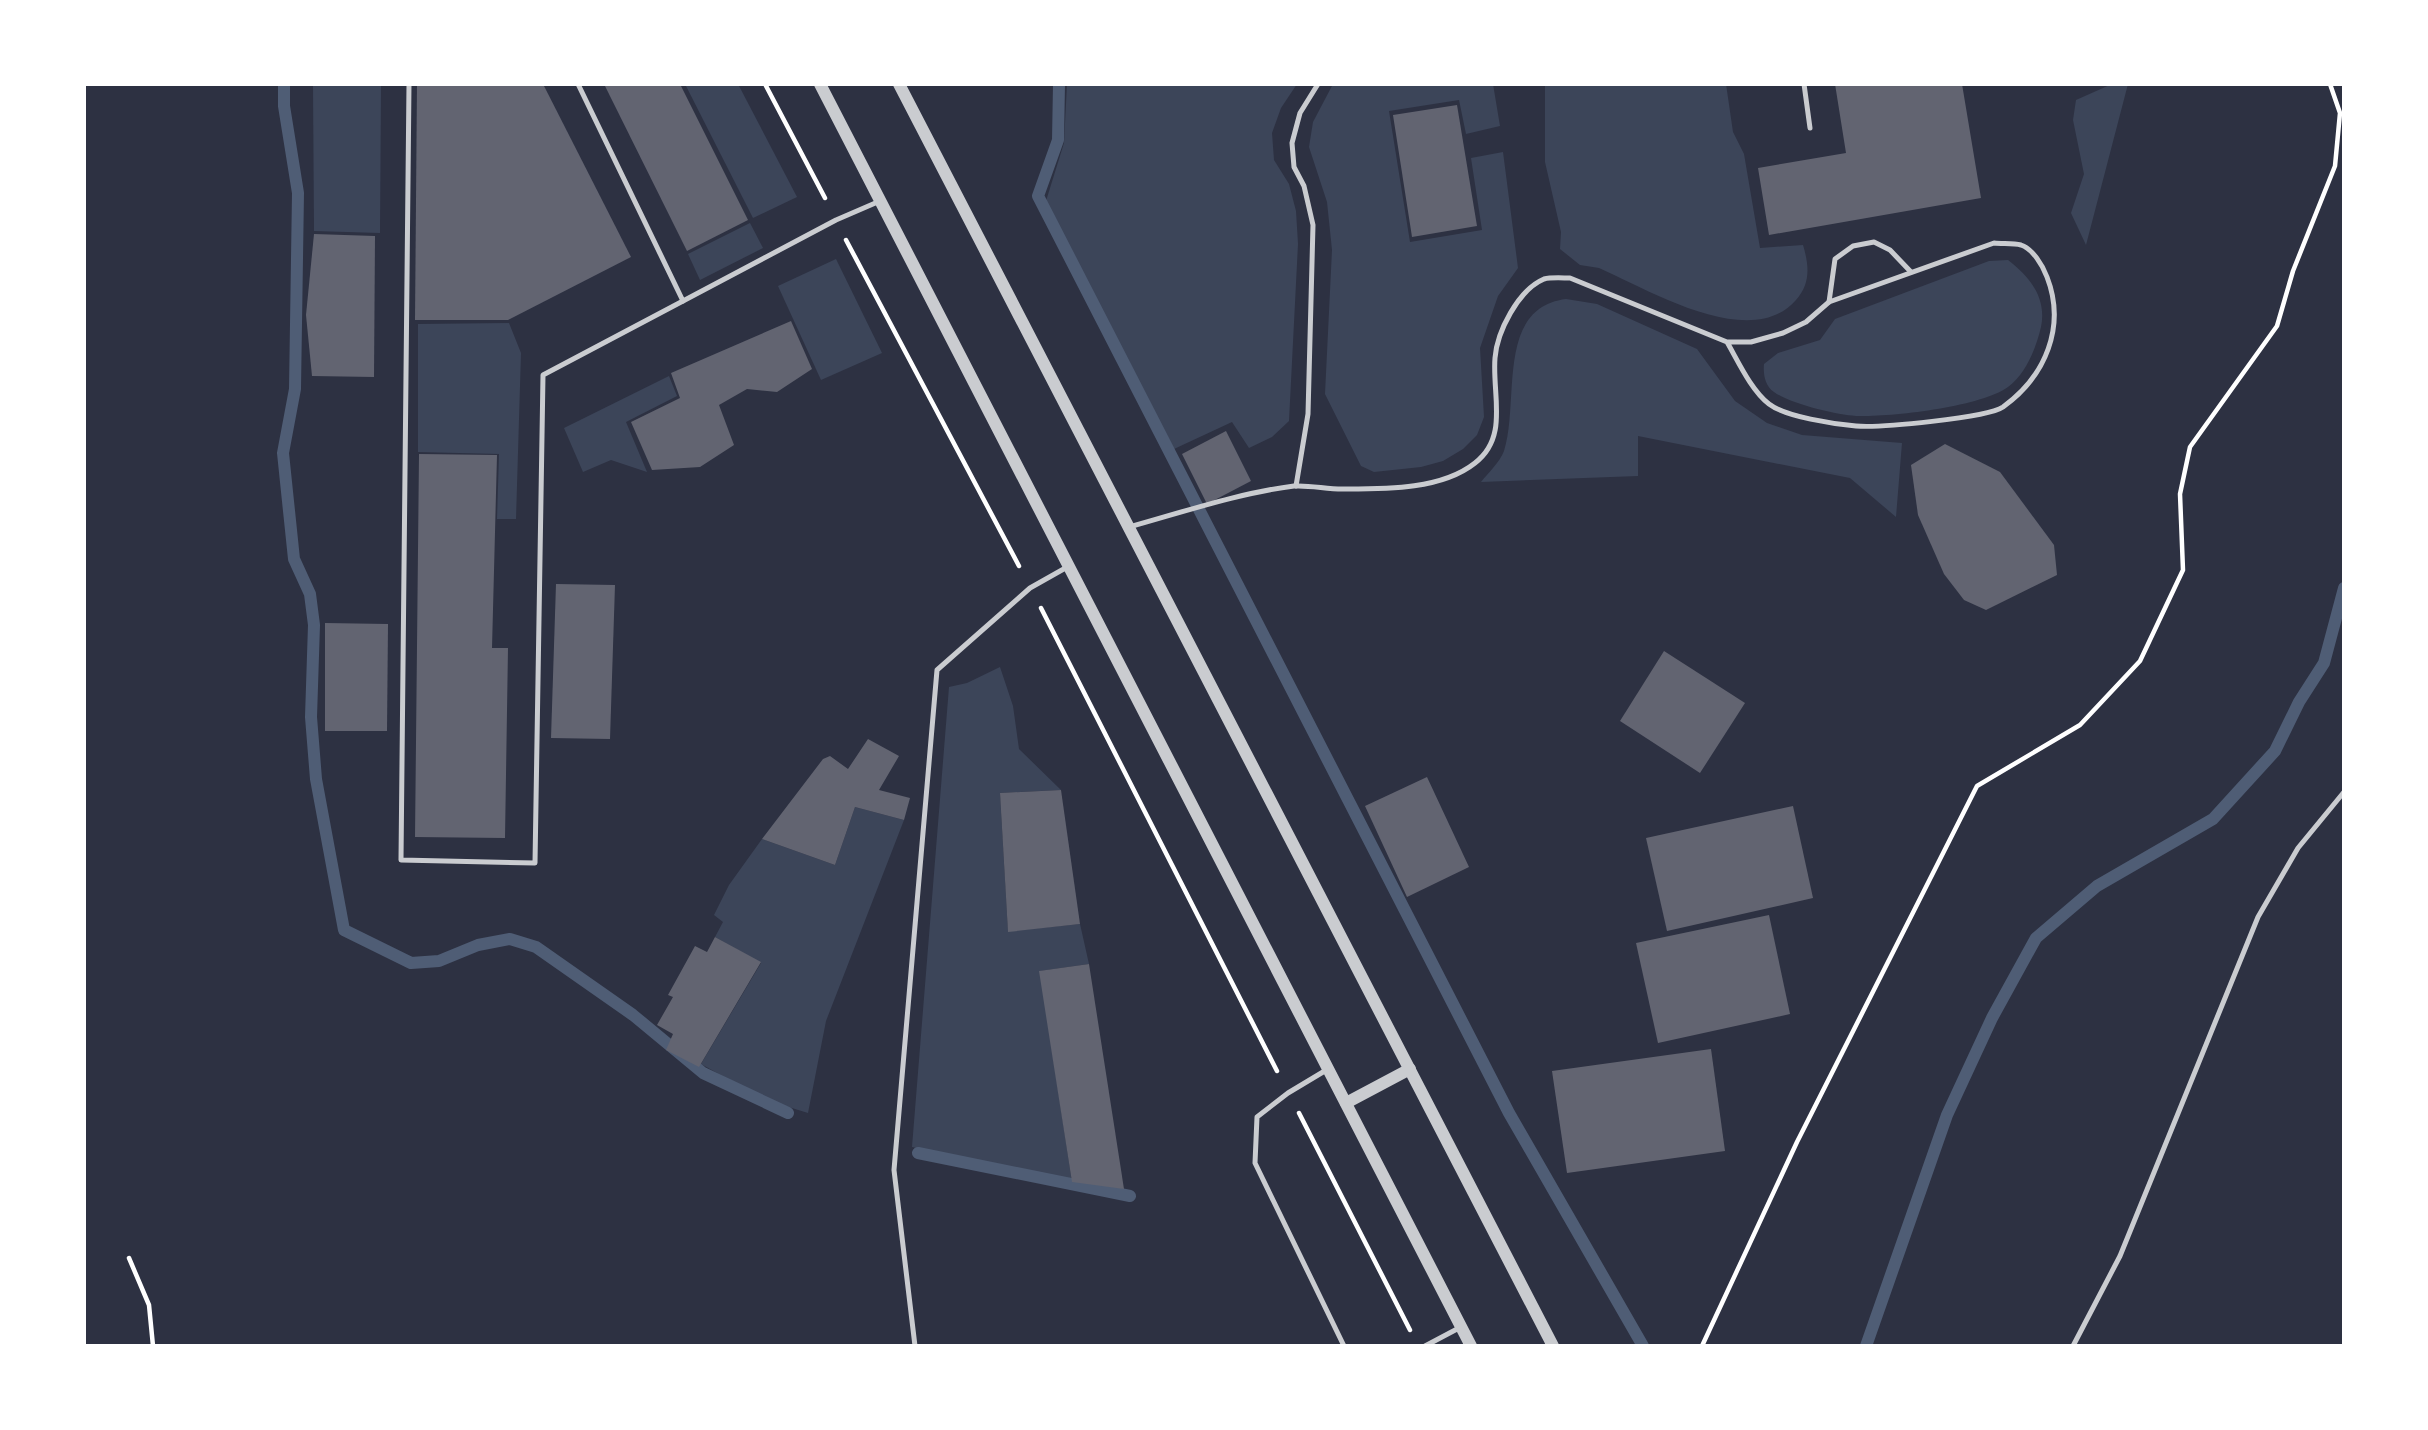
<svg xmlns="http://www.w3.org/2000/svg" width="2428" height="1430" font-family="Spectral,serif">
<style>
.green{fill:#3c4559}
.lines{fill:none;stroke-linecap:round;stroke-linejoin:round}
.stream{stroke:#4f5d75;stroke-width:12}
.building{fill:#626471}
.path{stroke:#fff;stroke-width:4.5}
.service{stroke:#caccd0;stroke-width:5}
.tertiary{stroke:#caccd0;stroke-width:12}
</style>
<rect width="100%" height="100%" fill="#2d3142"/>
<!-- green -->
<g class="green">
<polygon points="313,84 381,84 380,233 314,231"/>
<polygon points="685,84 738,84 797,197 753,218"/>
<polygon points="1067,84 1297,84 1281,108 1272,133 1274,160 1289,184 1296,211 1298,244 1289,421 1272,437 1249,448 1232,422 1174,449 1046,201 1064,143"/>
<polygon points="1333,84 1493,84 1500,126 1466,134 1459,100 1389,111 1410,242 1482,230 1471,158 1503,152 1518,268 1498,296 1480,348 1484,417 1477,435 1463,449 1443,461 1421,467 1374,472 1361,466 1325,394 1332,250 1327,202 1309,147 1313,122"/>
<path d="M1545,84H1726L1733,132L1744,154L1760,248L1803,245C1809,265 1811,283 1796,300C1751,352 1649,290 1599,268L1580,265L1560,249L1561,232L1545,162Z"/>
<polygon points="2112,84 2128,84 2086,245 2071,213 2084,174 2073,120 2076,100"/>
<polygon points="750,223 763,248 700,280 688,254"/>
<polygon points="836,259 882,353 821,380 778,286"/>
<path d="M2008,260C2030,277 2047,298 2041,327C2036,348 2026,374 2008,387C1980,407 1892,417 1856,416C1837,415 1790,404 1774,392C1765,386 1763,374 1764,364L1778,353L1820,340L1835,319L1989,261Z"/>
<path d="M1566,299L1597,304L1697,349L1735,401L1767,423L1802,435L1902,443L1896,517L1850,478L1638,436V476L1481,482C1488,473 1500,462 1504,451C1520,402 1495,308 1566,299Z"/>
<polygon points="509,323 521,353 516,519 497,519 499,454 418,452 418,324"/>
<polygon points="669,376 677,396 626,422 647,472 611,460 583,472 564,428"/>
<polygon points="1000,667 1013,706 1019,749 1061,790 1000,793 1008,931 1080,924 1089,964 1040,971 1072,1182 912,1147 949,687 967,683"/>
<polygon points="855,807 904,820 826,1021 808,1113 766,1100 701,1064 761,963 715,937 723,922 714,915 729,885 762,839 835,865"/>
</g>
<g class="lines">
<!-- stream -->
<g class="stream">
<polyline points="284,84 284,106 298,193 295,389 283,453 294,559 310,594 314,625 311,717 316,779 344,930 411,963 439,961 478,945 510,939 536,947 633,1015 703,1073 788,1113"/>
<polyline points="1059,84 1058,140 1038,196 1509,1113 1643,1346"/>
<polyline points="918,1153 1130,1196"/>
<polyline points="1866,1346 1947,1115 1992,1018 2036,938 2097,886 2213,819 2275,751 2299,702 2324,663 2344,588"/>
</g>
</g>
<!-- building -->
<g class="building">
<polygon points="417,84 543,84 631,257 508,320 415,320"/>
<polygon points="604,84 680,84 748,220 687,251"/>
<polygon points="1835,84 1962,84 1981,198 1769,235 1758,168 1846,153"/>
<polygon points="1457,105 1477,226 1412,237 1393,115"/>
<polygon points="314,234 375,236 374,377 312,376 306,315"/>
<polygon points="791,321 812,369 777,392 747,389 719,405 734,445 700,467 652,470 631,422 680,398 671,373"/>
<polygon points="1226,431 1251,481 1207,504 1182,454"/>
<polygon points="1945,444 2000,472 2054,545 2057,575 1986,610 1964,600 1944,574 1918,515 1911,465"/>
<polygon points="419,454 497,455 492,648 508,648 505,838 415,837"/>
<polygon points="556,584 615,585 610,739 551,738"/>
<polygon points="325,623 388,624 387,731 325,731"/>
<polygon points="1664,651 1745,703 1700,773 1620,721"/>
<polygon points="868,739 899,756 879,790 910,798 904,820 855,807 835,865 762,839 823,759 830,756 848,769"/>
<polygon points="1427,777 1469,867 1407,897 1365,806"/>
<polygon points="1061,790 1080,924 1008,932 1000,793"/>
<polygon points="1793,806 1813,898 1667,931 1646,838"/>
<polygon points="1769,915 1790,1014 1658,1043 1636,943"/>
<polygon points="715,937 761,962 699,1067 666,1050 673,1034 657,1025 673,997 668,995 695,946 707,952"/>
<polygon points="1089,964 1124,1189 1072,1182 1039,971"/>
<polygon points="1711,1049 1725,1151 1567,1173 1552,1071"/>
</g>
<g class="lines">
<!-- path -->
<g class="path">
<polyline points="765,84 825,198"/>
<polyline points="846,240 1019,566"/>
<polyline points="1041,608 1277,1071"/>
<polyline points="1299,1113 1410,1330"/>
<polyline points="129,1258 149,1305 153,1346"/>
<polyline points="1702,1346 1797,1142 1977,786 2080,725 2140,661 2183,570 2180,494 2190,447 2277,326 2293,271 2335,166 2340,113 2330,84"/>
</g>
<!-- service -->
<g class="service">
<polyline points="409,84 401,860 535,863 543,375 683,301"/>
<polyline points="578,84 683,301 836,220 880,201"/>
<polyline points="1804,84 1810,128"/>
<polyline points="1829,302 1835,259 1853,246 1874,242 1890,250 1911,272"/>
<polyline points="1296,486 1308,414 1313,225 1304,186 1294,167 1292,143 1300,113 1318,84"/>
<path d="M1129,527C1183,512 1239,493 1294,486C1310,485 1326,489 1342,489C1385,489 1441,490 1475,463C1509,437 1492,395 1495,358C1497,332 1518,290 1544,279C1551,277 1563,278 1570,278L1727,342H1751L1783,333L1806,322L1829,302L1994,243C2002,244 2013,243 2021,245C2033,249 2043,266 2047,277C2066,326 2046,376 2003,407C1987,418 1879,428 1856,426C1834,424 1786,417 1769,404C1751,390 1738,361 1727,342"/>
<polyline points="1328,1069 1288,1093 1257,1117 1255,1163 1344,1346"/>
<polyline points="915,1346 894,1170 937,670 1030,588 1069,566"/>
<polyline points="1425,1346 1459,1328"/>
<polyline points="2073,1346 2120,1256 2258,917 2298,848 2344,792"/>
</g>
<!-- tertiary -->
<g class="tertiary">
<polyline points="820,84 1471,1346"/>
<polyline points="899,84 1553,1346"/>
<polyline points="1346,1103 1410,1069"/>
</g>
</g>
<!-- border -->
<rect width="2428" height="1430" fill="none" stroke="#ffffff" stroke-width="172"/>
</svg>
